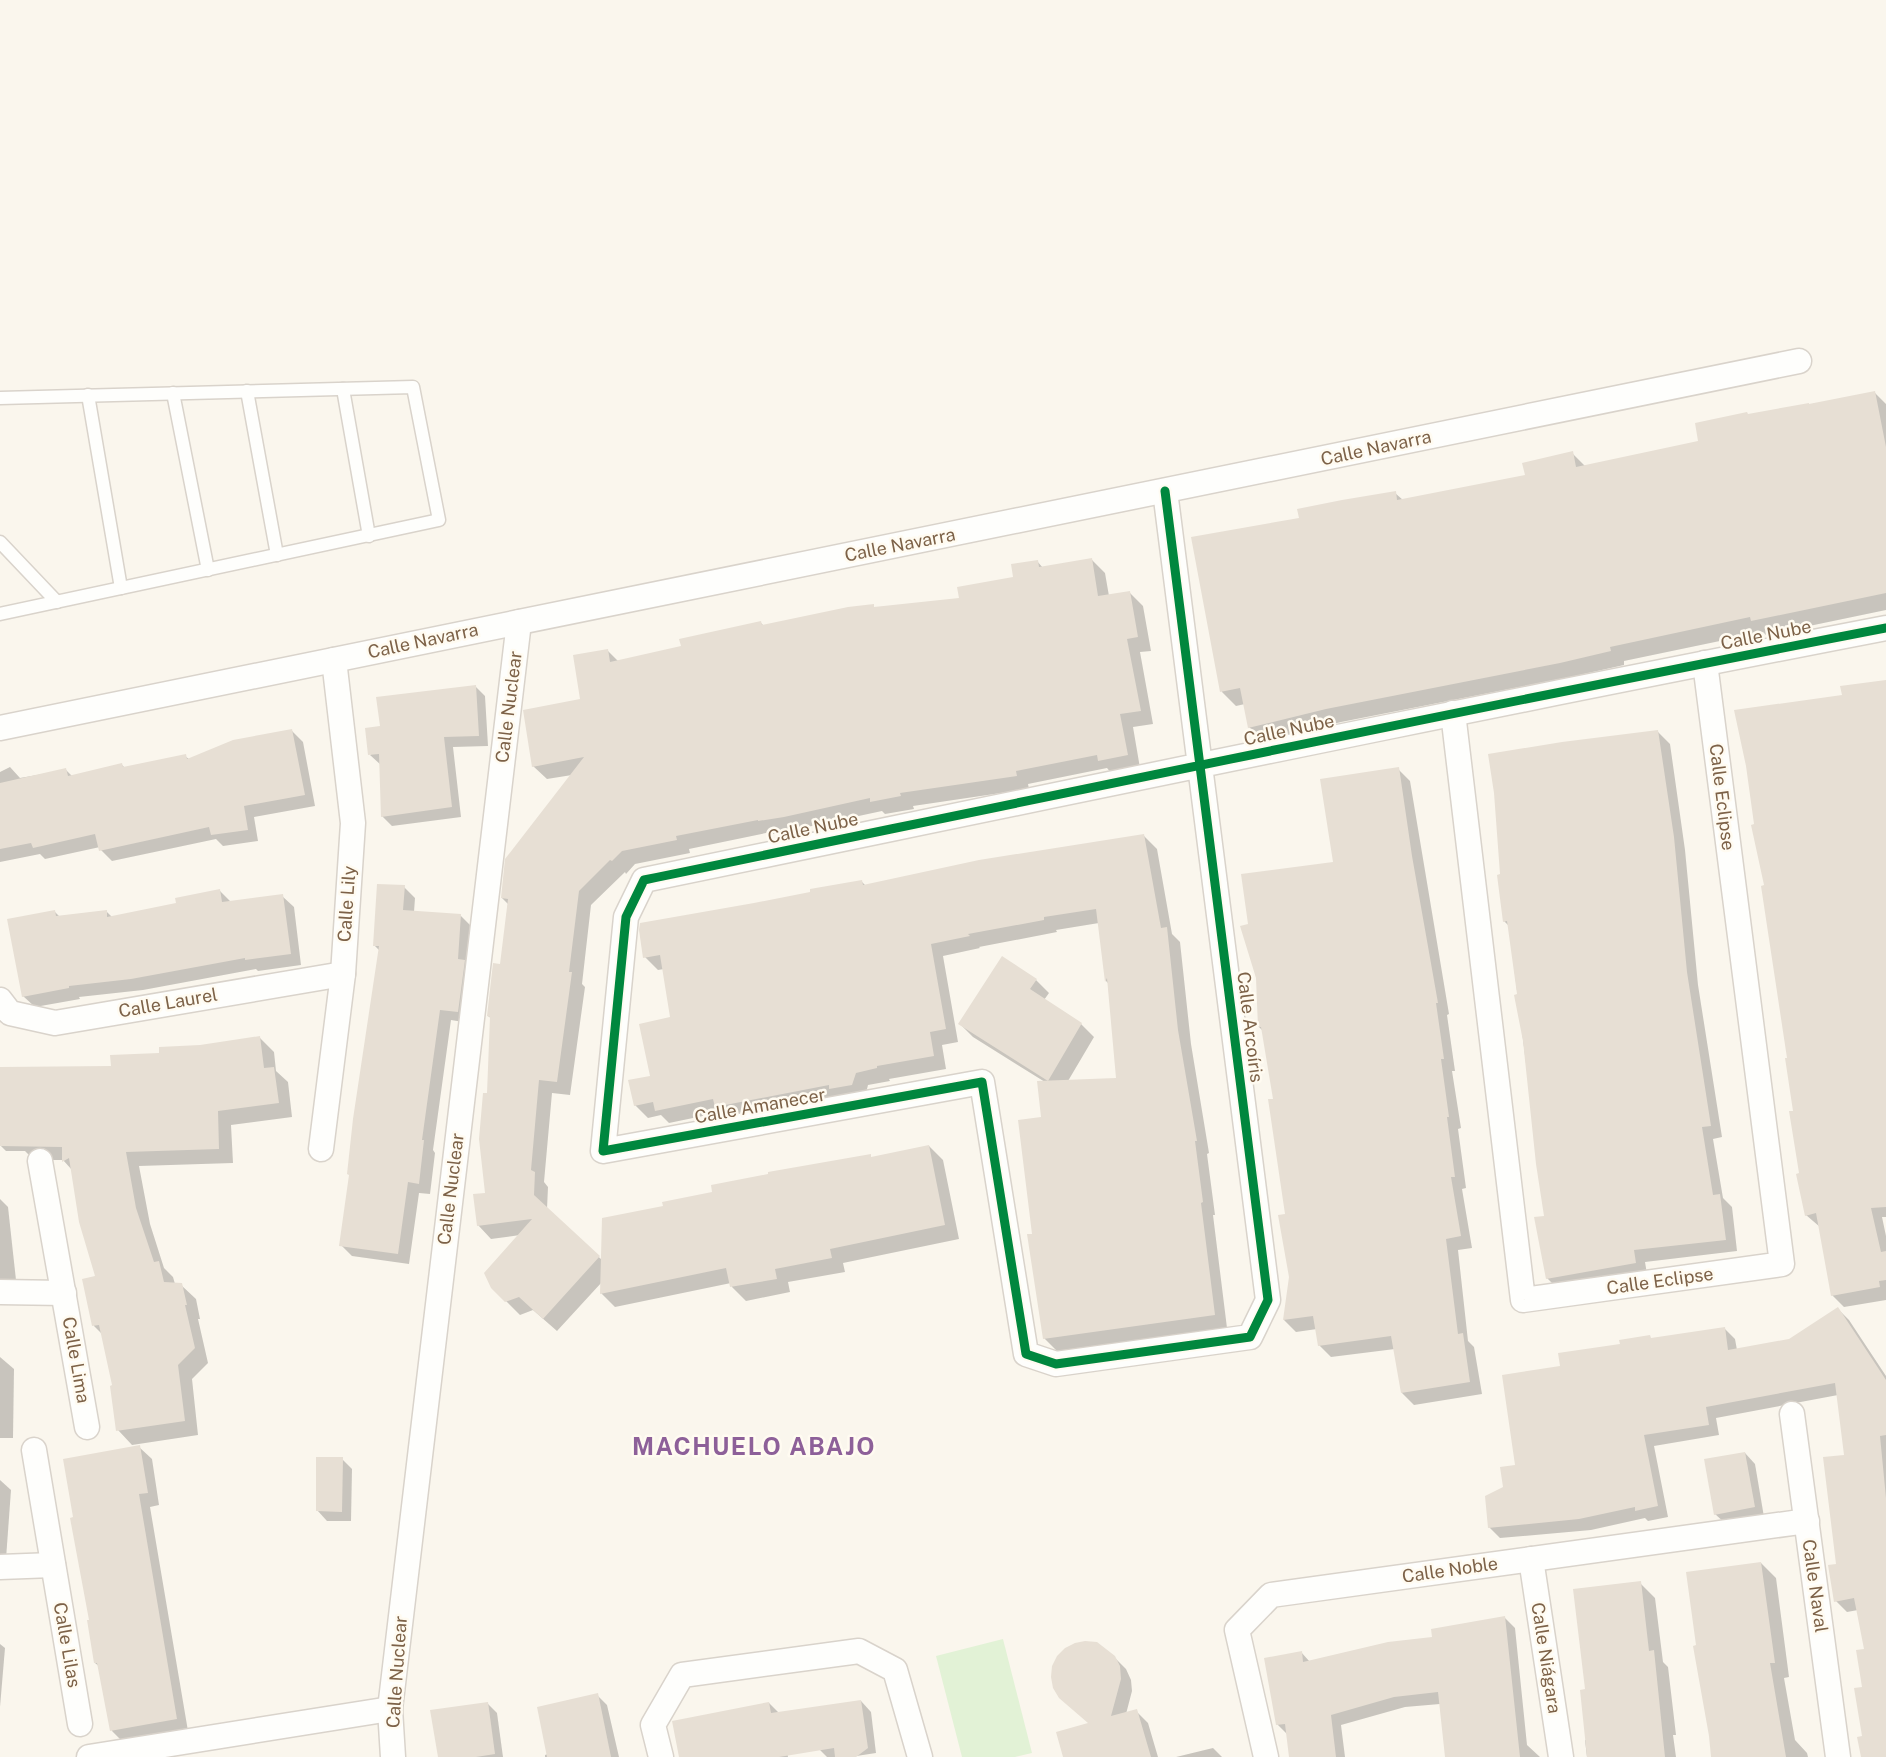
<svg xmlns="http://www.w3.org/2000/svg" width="1886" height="1757" font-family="'Public Sans',sans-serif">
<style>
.green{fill:#e2f2d6}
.shadow{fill:#0003}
.building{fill:#e7dfd4}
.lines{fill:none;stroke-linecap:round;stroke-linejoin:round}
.lane-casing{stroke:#d9d3cb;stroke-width:15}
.street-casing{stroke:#d9d3cb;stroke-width:27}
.lane{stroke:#fefefc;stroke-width:12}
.street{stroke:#fefefc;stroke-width:24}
.cycleway-casing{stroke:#fffbf1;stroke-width:13}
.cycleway{stroke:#00873e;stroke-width:9}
.labels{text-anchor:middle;stroke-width:5;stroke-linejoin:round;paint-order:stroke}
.street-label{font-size:18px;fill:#7d6248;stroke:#fffbf1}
.district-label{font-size:24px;font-weight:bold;letter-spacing:1.5px;fill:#8d6099;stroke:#fffbf1}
</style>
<rect width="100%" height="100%" fill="#faf6ed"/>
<!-- green -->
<polygon class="green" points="1003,1639 1032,1753 1015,1757 962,1757 936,1656"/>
<!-- shadow -->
<g class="shadow">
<polygon points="1875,393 1886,404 1886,610 1766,635 1763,632 1624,661 1624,665 1575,676 1341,722 1264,742 1249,727 1245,704 1236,706 1222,692 1193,538 1301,519 1395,493 1403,500 1527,476 1572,453 1586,467 1700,442 1749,415"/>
<polygon points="1092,560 1105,573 1109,596 1129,592 1143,606 1151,651 1140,652 1153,724 1133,727 1140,768 1112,774 1107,768 1028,784 1029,789 913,806 914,809 885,814 882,811 798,829 773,834 771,832 689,849 690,853 635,864 626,874 625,872 591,905 582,984 585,987 570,1095 552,1093 544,1182 548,1187 547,1209 602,1260 665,1208 714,1193 870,1156 872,1158 929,1146 943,1160 959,1239 843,1263 845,1272 788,1282 790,1292 746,1301 732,1287 731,1283 615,1307 601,1293 602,1282 557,1331 533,1310 520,1315 492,1287 520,1235 491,1239 478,1225 486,1194 492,1019 488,1016 501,965 508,904 502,898 572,775 547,779 533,766 582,700 607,650 618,661 683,647 761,623 764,626 873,606 875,608 961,599 1015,578 1037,561 1043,568"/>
<polygon points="1886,681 1886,1217 1882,1217 1886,1236 1886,1300 1844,1307 1832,1295 1820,1227 1806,1215 1789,1059 1766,886 1843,696"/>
<polygon points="475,686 485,696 488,746 453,747 461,817 392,826 382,816 381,765 370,755"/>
<polygon points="292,731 303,742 315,806 254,817 258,841 223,846 216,839 112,861 101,850 100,847 45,859 40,854 0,862 0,772 10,767 20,778 66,770 72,776 121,764 125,768 185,756 190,760"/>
<polygon points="1658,732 1670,744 1685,850 1698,985 1722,1137 1713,1139 1723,1198 1732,1207 1737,1251 1645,1262 1647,1274 1559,1290 1547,1278 1545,1217 1509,926 1504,921"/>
<polygon points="1398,769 1410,781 1449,1014 1447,1015 1455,1071 1452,1071 1461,1128 1458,1129 1466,1188 1462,1189 1472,1248 1458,1250 1468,1341 1474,1347 1482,1394 1414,1405 1402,1393 1395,1349 1331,1357 1319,1345 1317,1329 1296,1332 1284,1320 1290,1277 1287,1215 1275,1100 1263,1031 1259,1027 1257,978 1249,925 1335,863"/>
<polygon points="1144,836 1157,849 1172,934 1180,942 1191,1044 1209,1153 1207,1154 1215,1215 1213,1215 1227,1328 1057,1351 1044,1338 1034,1235 1045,1082 973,1037 960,1024 1036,980 1049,993 1044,1000 1081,1024 1094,1037 1068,1081 1118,1079 1109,984 1106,981 1099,923 1056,930 1057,932 979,947 980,948 943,956 958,1042 942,1045 946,1069 889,1079 890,1081 868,1085 865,1097 729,1119 722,1112 669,1123 661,1115 648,1118 635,1105 651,1077 672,1019 664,969 658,970 645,957 755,905 862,882 866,886"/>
<polygon points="404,887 415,898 414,912 460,915 471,926 469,1023 451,1020 433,1150 435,1153 430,1194 419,1193 409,1264 352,1256 341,1245 380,951 374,945"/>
<polygon points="220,891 231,902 282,896 294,907 301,965 258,971 256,969 143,990 79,997 80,999 35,1007 23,996 54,911 60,917 106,911 112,917 177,904"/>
<polygon points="260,1038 274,1052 276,1071 288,1082 292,1117 231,1125 233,1163 139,1166 150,1224 164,1268 173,1277 175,1284 181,1285 196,1299 200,1319 198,1319 208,1363 192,1379 198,1435 132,1445 118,1430 114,1387 102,1334 94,1326 97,1277 72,1170 63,1160 34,1160 25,1151 6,1151 0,1145 0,1069 112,1067 200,1047"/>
<polygon points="0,1199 8,1207 16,1280 0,1282"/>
<polygon points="1838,1309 1849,1320 1886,1376 1886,1757 1862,1757 1865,1650 1858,1610 1847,1612 1836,1601 1846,1456 1838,1395 1716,1418 1719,1435 1654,1446 1668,1517 1648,1521 1645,1518 1591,1530 1500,1538 1489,1527 1504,1487 1517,1467 1562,1368 1652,1340 1724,1328 1735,1339 1737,1350 1790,1341"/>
<polygon points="0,1357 14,1369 13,1438 0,1438"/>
<polygon points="139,1447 152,1459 159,1505 150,1507 188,1731 124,1743 112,1731 100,1667 95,1663"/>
<polygon points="1745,1453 1755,1464 1764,1517 1726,1524 1715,1514"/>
<polygon points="342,1459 352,1469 351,1521 327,1521 317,1510"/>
<polygon points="0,1480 11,1490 6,1559 0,1558"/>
<polygon points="1761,1563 1776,1578 1789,1677 1784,1678 1795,1740 1807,1753 1808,1757 1712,1757"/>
<polygon points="1640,1583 1655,1598 1663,1662 1668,1667 1676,1735 1673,1735 1676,1757 1587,1757 1585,1740 1587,1740 1587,1691"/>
<polygon points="1504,1617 1515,1628 1527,1745 1540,1757 1446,1757 1440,1704 1405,1707 1341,1725 1345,1757 1290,1757 1288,1735 1277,1724 1301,1652 1310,1662 1434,1638"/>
<polygon points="0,1644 5,1648 0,1707"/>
<polygon points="1114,1657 1126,1669 1131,1680 1132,1691 1126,1714 1136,1711 1148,1723 1158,1757 1064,1757 1089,1724"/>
<polygon points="597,1695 607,1705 619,1757 545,1757 545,1755 548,1754"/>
<polygon points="861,1701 871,1712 876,1753 850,1757 827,1757 820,1750"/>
<polygon points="487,1703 497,1713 503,1757 439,1757"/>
<polygon points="769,1703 781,1715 788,1757 680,1757"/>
<polygon points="1213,1748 1222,1757 1176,1757"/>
</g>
<!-- building -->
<g class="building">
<polygon points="1875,391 1886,447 1886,593 1751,621 1750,617 1610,647 1611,651 1560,663 1326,709 1248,728 1240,688 1220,692 1191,537 1299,518 1297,509 1342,500 1396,491 1397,500 1525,475 1522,463 1573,451 1576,467 1698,441 1695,423 1747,412 1748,414 1809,403 1809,404"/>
<polygon points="1092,558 1098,596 1130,591 1138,637 1127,639 1141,711 1120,714 1128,755 1098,761 1097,755 1016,771 1017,776 900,793 901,796 870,802 870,798 784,817 758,821 758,820 676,836 677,840 622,851 612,861 610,860 579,891 569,972 572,972 557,1082 539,1080 531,1170 535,1172 534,1195 600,1256 543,1319 519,1297 505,1302 491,1288 484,1273 532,1219 477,1226 473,1194 485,1193 479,1139 483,1093 487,1093 490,1017 487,1016 493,963 500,964 508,899 501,898 505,859 584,757 532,767 523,710 580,699 573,655 608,649 610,662 681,646 679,639 761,621 762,625 848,607 874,604 874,607 959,598 957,587 1013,577 1011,564 1038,560 1039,567"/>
<polygon points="1886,680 1886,1207 1871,1208 1881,1252 1886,1251 1886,1280 1879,1281 1880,1287 1831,1296 1816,1213 1805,1216 1796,1174 1799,1173 1789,1111 1793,1111 1785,1058 1787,1058 1761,886 1764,885 1751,825 1754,824 1746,766 1734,710 1842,695 1840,686"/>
<polygon points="476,685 479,736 444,737 452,807 381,817 379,754 368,755 365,728 380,726 376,697"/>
<polygon points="292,729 305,795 244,806 248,830 211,835 209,827 99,851 95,834 33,848 31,843 0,849 0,783 66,768 68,776 122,763 123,767 186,754 187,759 233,740"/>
<polygon points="1658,730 1674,837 1687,972 1711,1126 1702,1127 1713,1195 1720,1194 1726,1240 1634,1250 1636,1263 1546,1279 1534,1217 1544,1216 1536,1164 1523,1041 1514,995 1517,994 1507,921 1503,922 1497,875 1500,874 1494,793 1488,754 1562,742"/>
<polygon points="1399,767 1412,856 1438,1003 1436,1003 1444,1059 1441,1059 1449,1117 1447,1117 1455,1177 1451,1177 1461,1236 1446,1239 1458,1334 1463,1333 1470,1382 1401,1393 1391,1336 1318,1346 1313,1316 1283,1320 1289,1277 1278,1215 1285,1214 1268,1099 1273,1099 1261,1027 1258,1027 1256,978 1240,926 1248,924 1241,874 1333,862 1320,779"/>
<polygon points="1144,834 1161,928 1167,927 1178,1030 1197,1141 1195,1141 1203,1202 1201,1203 1215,1315 1043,1339 1027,1234 1032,1234 1018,1120 1041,1117 1037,1081 1116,1078 1107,978 1105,982 1096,909 1044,917 1044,920 968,934 970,936 931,944 946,1029 930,1032 934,1056 877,1066 877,1068 856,1073 852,1085 829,1089 829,1085 715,1107 713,1099 655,1111 653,1102 634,1106 628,1080 650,1076 639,1024 670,1017 660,955 643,958 639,930 640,923 754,903 810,892 810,889 862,880 863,885 979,860"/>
<polygon points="377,884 405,885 403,910 461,914 458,959 465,960 458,1012 440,1010 422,1140 424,1140 419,1184 408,1182 398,1254 339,1246 349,1175 347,1174 353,1119 379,946 373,946"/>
<polygon points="220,889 222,902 283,894 291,954 245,960 245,958 131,979 69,986 69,988 22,997 7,919 55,910 56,916 107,910 107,917 176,903 175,898"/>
<polygon points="1002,956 1037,979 1030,989 1082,1023 1048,1081 958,1024"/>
<polygon points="260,1036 264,1068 274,1067 279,1103 218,1111 219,1149 126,1152 136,1208 154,1262 159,1261 164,1282 182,1283 187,1305 185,1305 195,1348 178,1365 185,1421 116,1431 110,1386 112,1385 99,1325 92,1326 82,1279 95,1276 79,1222 69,1158 62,1162 62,1147 0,1146 0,1067 111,1066 110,1055 159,1053 159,1047 200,1045"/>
<polygon points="929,1145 945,1225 830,1249 832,1258 775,1269 777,1279 730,1287 726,1268 600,1294 602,1218 663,1206 662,1202 712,1192 711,1185 768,1174 768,1172 871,1154 871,1157"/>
<polygon points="1838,1307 1886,1380 1886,1435 1880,1436 1886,1498 1886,1757 1861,1757 1857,1737 1862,1736 1854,1688 1862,1687 1856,1650 1864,1649 1854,1598 1834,1602 1828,1565 1836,1564 1823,1457 1844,1455 1835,1383 1706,1407 1709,1425 1644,1435 1658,1506 1635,1511 1635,1507 1579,1519 1488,1528 1485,1496 1503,1487 1500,1467 1515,1465 1502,1375 1560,1366 1558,1353 1620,1344 1619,1340 1650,1335 1651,1338 1725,1327 1728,1350 1789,1339"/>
<polygon points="140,1445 148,1493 139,1494 177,1719 110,1731 97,1663 94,1663 87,1620 89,1620 70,1518 73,1517 63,1459"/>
<polygon points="1745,1452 1755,1507 1714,1515 1704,1459"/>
<polygon points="316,1457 343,1457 342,1512 316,1511"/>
<polygon points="1761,1562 1775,1663 1770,1663 1786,1757 1711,1757 1709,1736 1693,1646 1696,1645 1686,1572"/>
<polygon points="1641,1581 1649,1651 1654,1650 1665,1757 1587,1757 1580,1690 1585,1689 1573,1589"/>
<polygon points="1505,1616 1520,1757 1445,1757 1438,1692 1394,1697 1331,1715 1336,1757 1289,1757 1285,1724 1276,1725 1264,1658 1302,1651 1303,1662 1388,1642 1432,1637 1431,1629"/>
<polygon points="1085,1641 1097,1642 1115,1656 1120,1666 1121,1679 1111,1716 1137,1709 1151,1757 1063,1757 1056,1732 1088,1723 1059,1698 1053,1688 1051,1677 1052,1666 1057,1656 1065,1648 1075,1643"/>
<polygon points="598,1693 611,1757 547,1757 537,1707"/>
<polygon points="861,1700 868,1748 856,1757 835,1757 834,1748 779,1757 679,1757 672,1721 769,1702 771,1713"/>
<polygon points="488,1702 495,1754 476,1757 438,1757 430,1710"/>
</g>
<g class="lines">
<defs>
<g id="lane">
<polyline points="343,389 369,536"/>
<polyline points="247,391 277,555"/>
<polyline points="173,393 208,570"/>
<polyline points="88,395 121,588"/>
<polyline points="0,398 413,387 439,520 0,614"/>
<polyline points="0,542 57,602"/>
</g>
<g id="street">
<path d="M1165,491L1268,1300L1250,1337L1056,1364L1026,1354L982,1082L603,1151L626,917L644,880C1057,795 1471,708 1886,628"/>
<polyline points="1453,713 1523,1300 1782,1264 1705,663"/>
<polyline points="0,728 1799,361"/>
<polyline points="0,1000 10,1013 55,1023 343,974"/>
<polyline points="321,1149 343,974 353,823 334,660"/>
<polyline points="40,1161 87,1427"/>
<polyline points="0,1292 64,1293"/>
<polyline points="1792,1414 1838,1757"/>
<polyline points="34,1450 80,1724"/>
<polyline points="1531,1559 1561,1757"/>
<polyline points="0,1567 53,1565"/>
<polyline points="89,1757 390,1709"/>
<polyline points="393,1757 390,1709 519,622"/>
<polyline points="661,1757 653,1725 682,1675 859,1651 895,1670 920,1757"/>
<polyline points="1266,1757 1237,1630 1271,1595 1807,1521"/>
</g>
</defs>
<!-- lane casing -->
<use href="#lane" class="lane-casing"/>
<!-- street casing -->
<use href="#street" class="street-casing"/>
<!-- lane -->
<use href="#lane" class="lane"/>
<!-- street -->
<use href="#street" class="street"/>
<defs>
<path id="cycleway" d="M1165,491L1268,1300L1250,1337L1056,1364L1026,1354L982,1082L603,1151L626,917L644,880C1057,795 1471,708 1886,628"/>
</defs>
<!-- cycleway casing -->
<use href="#cycleway" class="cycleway-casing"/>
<!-- cycleway -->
<use href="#cycleway" class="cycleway"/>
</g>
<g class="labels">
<!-- street labels -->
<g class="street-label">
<text transform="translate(1376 448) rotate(-12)" y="6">Calle Navarra</text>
<text transform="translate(900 545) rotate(-11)" y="6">Calle Navarra</text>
<text transform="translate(1766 635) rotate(-11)" y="6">Calle Nube</text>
<text transform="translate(423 641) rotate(-12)" y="6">Calle Navarra</text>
<text transform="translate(509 707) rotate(-83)" y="6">Calle Nuclear</text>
<text transform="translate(1289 730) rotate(-12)" y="6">Calle Nube</text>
<text transform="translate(1722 797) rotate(83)" y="6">Calle Eclipse</text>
<text transform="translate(813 828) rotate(-12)" y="6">Calle Nube</text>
<text transform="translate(347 904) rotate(-86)" y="6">Calle Lily</text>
<text transform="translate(168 1003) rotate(-10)" y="6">Calle Laurel</text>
<text transform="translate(1250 1027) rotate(83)" y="6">Calle Arcoíris</text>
<text transform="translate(760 1106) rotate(-10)" y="6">Calle Amanecer</text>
<text transform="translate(451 1189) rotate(-83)" y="6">Calle Nuclear</text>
<text transform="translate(1660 1281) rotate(-8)" y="6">Calle Eclipse</text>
<text transform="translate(76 1360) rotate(80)" y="6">Calle Lima</text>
<text transform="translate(1450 1570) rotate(-8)" y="6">Calle Noble</text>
<text transform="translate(1815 1586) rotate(82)" y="6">Calle Naval</text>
<text transform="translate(67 1645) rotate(80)" y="6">Calle Lilas</text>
<text transform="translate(1546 1658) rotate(81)" y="6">Calle Niágara</text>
<text transform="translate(397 1672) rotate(-86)" y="6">Calle Nuclear</text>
</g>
<!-- district labels -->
<g class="district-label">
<text x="754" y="1455">MACHUELO ABAJO</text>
</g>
</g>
</svg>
